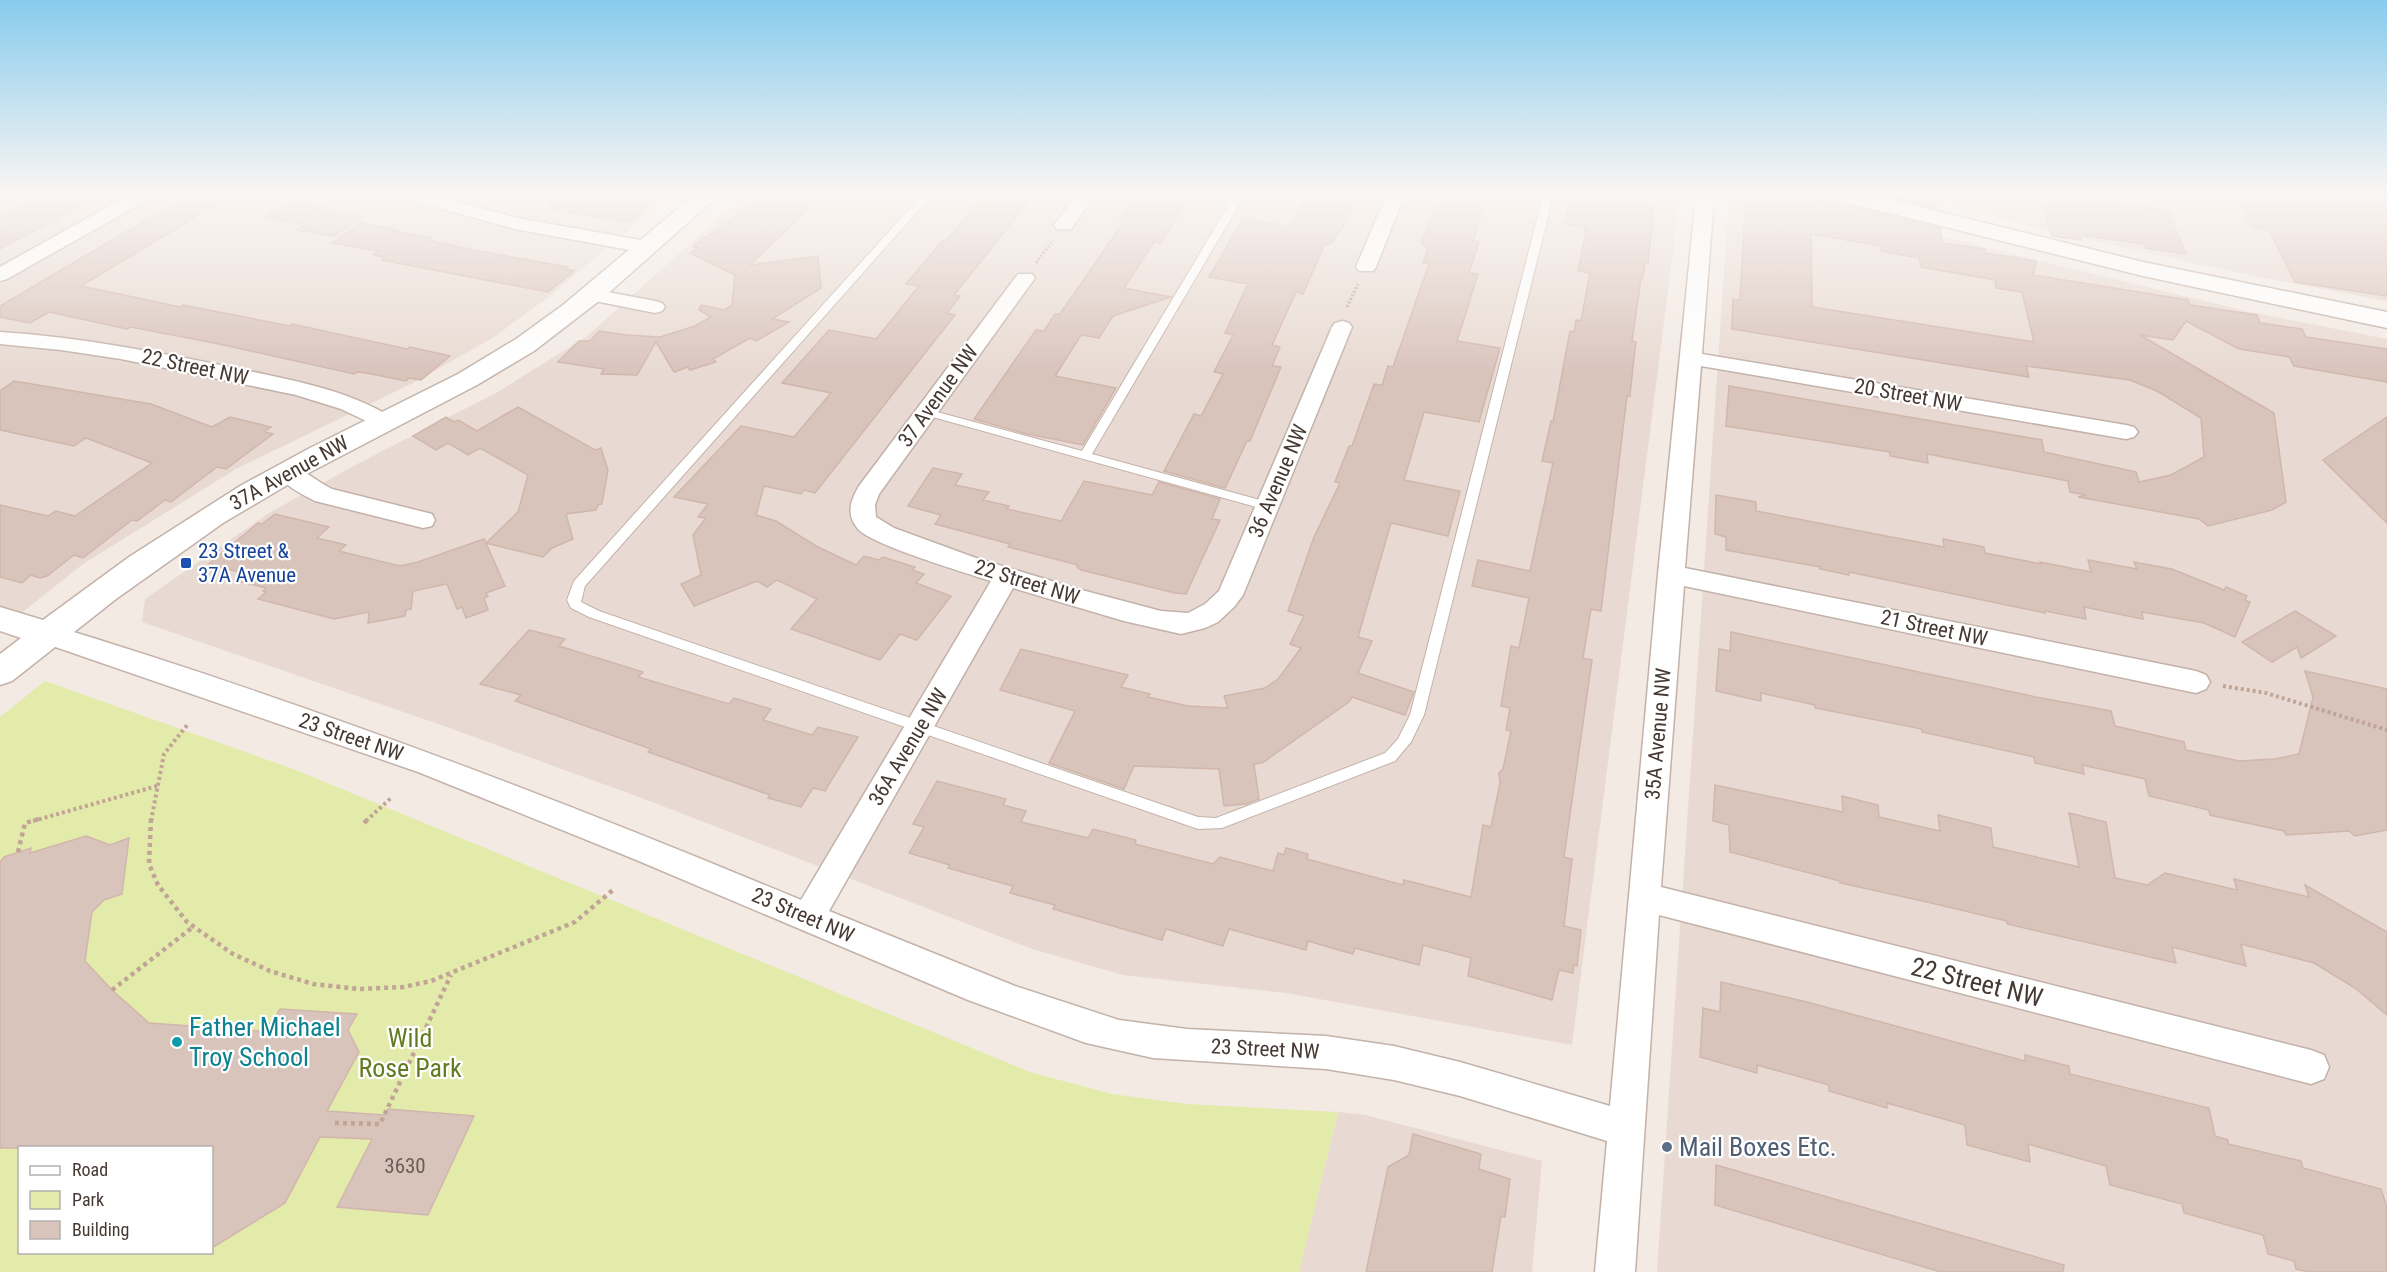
<svg xmlns="http://www.w3.org/2000/svg" width="2387" height="1272" font-family="'Roboto Condensed',sans-serif">
<style>
.residential{fill:#e8dad2}
.green{fill:#e3ebaa;fill-rule:evenodd}
.building{fill:#d9c4bc;stroke:#d1b6ac;stroke-width:1.5;fill-rule:evenodd}
.lines{fill:none;stroke-linecap:round;stroke-linejoin:round}
.service-casing{stroke:#c2b2a9;stroke-width:2}
.minor-casing{stroke:#c2b2a9;stroke-width:3}
.tertiary-casing{stroke:#c2b2a9;stroke-width:3}
.path-far2{stroke:#c2a497;stroke-width:3;stroke-dasharray:2 2;stroke-linecap:butt}
.path-far1{stroke:#c2a497;stroke-width:4;stroke-dasharray:3 3;stroke-linecap:butt}
.path{stroke:#c2a497;stroke-width:4.5;stroke-dasharray:4 4;stroke-linecap:butt}
.service{fill:#fff;fill-rule:evenodd}
.minor{fill:#fff;fill-rule:evenodd}
.tertiary{fill:#fff;fill-rule:evenodd}
.transit-dot{fill:#1a4fb4;stroke:#fff;stroke-width:2}
.culture-dot{fill:#0f9aa8;stroke:#fff;stroke-width:2}
.service-dot{fill:#5c6f8a;stroke:#fff;stroke-width:2}
.labels{text-anchor:middle;stroke-width:4.5;stroke-linejoin:round;paint-order:stroke}
.street-label{font-size:21px;fill:#463934;stroke:#fff}
.transit-label{font-size:21px;fill:#164399;stroke:#fff;text-anchor:start}
.near-number-label{font-size:21px;fill:#6b5c56}
.near-street-label{font-size:26px;fill:#463934;stroke:#fff}
.near-culture-label{font-size:26px;fill:#0d838f;stroke:#fff;text-anchor:start}
.near-park-label{font-size:26px;fill:#627b23;stroke:#fff}
.near-service-label{font-size:26px;fill:#4e5e75;stroke:#fff;text-anchor:start}
</style>
<rect width="100%" height="100%" fill="#f3eae4"/>
<!-- residential -->
<g class="residential">
<polygon points="0,196 669,196 550,296 491,339 411,384 236,469 83,564 0,630"/>
<polygon points="743,196 1680,196 1572,1045 1286,993 1123,975 1032,949 647,800 441,725 142,622 145,599 269,513 361,462 496,393 586,337"/>
<polygon points="1729,196 1785,198 2245,311 2387,339 2387,1272 1657,1272"/>
<polygon points="1914,196 2212,196 2387,216 2387,301 2259,277 2049,231"/>
<polygon points="1338,1112 1365,1115 1542,1161 1532,1272 1299,1272"/>
</g>
<!-- green -->
<path class="green" d="M45,681L293,769L1030,1072L1112,1094L1187,1104L1338,1112L1299,1272H0V717ZM20,1148H212V1252H20Z"/>
<!-- building -->
<g class="building">
<polygon points="39,196 99,196 0,249 0,217"/>
<polygon points="187,196 230,196 81,286 180,307 183,305 290,326 292,324 407,349 410,347 450,356 421,380 409,378 406,381 367,373 357,372 354,374 219,344 131,327 127,329 49,312 30,323 0,317 0,306"/>
<polygon points="551,196 659,196 631,221 621,221 550,209"/>
<polygon points="757,196 822,196 750,265 818,256 821,288 772,319 789,322 756,341 750,338 713,359 716,362 690,370 688,367 674,372 656,342 637,375 601,374 604,369 558,362 579,341 590,341 599,331 627,335 660,337 695,326 711,317 699,310 701,305 724,310 732,305 735,275 690,253 698,248 693,246 695,244 725,225"/>
<polygon points="998,196 1033,196 954,295 960,296 947,313 955,315 815,493 804,490 801,494 764,486 756,515 776,521 816,546 856,565 864,556 879,560 883,557 915,567 912,570 924,574 916,583 951,596 917,640 900,634 880,660 791,629 817,599 777,580 767,587 757,581 694,606 681,584 701,575 693,535 706,518 698,517 708,504 674,497 741,426 794,437 831,393 782,383 829,330 876,339 919,286 906,284 942,241 947,240 981,200 992,202"/>
<polygon points="1135,196 1160,196 1187,200 1161,243 1154,242 1124,288 1171,297 1113,316 1099,338 1081,335 1055,376 1116,388 1083,445 1027,434 974,419 1036,330 1044,331 1055,314 1060,314 1125,220 1119,219"/>
<polygon points="1311,196 1357,196 1340,232 1338,232 1333,242 1324,246 1303,294 1296,292 1272,345 1280,347 1272,366 1281,367 1250,441 1247,441 1225,488 1164,471 1194,414 1201,416 1223,374 1214,372 1233,335 1225,333 1248,284 1209,277 1243,219 1290,227 1304,199 1309,199"/>
<polygon points="1439,196 1486,198 1473,241 1479,242 1469,273 1478,274 1457,341 1500,348 1479,422 1424,412 1404,480 1460,491 1448,536 1391,523 1358,637 1372,641 1358,673 1414,692 1405,715 1352,697 1349,702 1262,763 1254,764 1259,799 1246,804 1224,806 1219,769 1134,766 1124,789 1049,763 1075,711 1000,690 1021,649 1128,675 1121,687 1150,694 1148,697 1188,706 1228,708 1224,696 1265,688 1278,679 1301,648 1290,644 1304,616 1288,611 1314,537 1340,483 1335,482 1349,446 1352,446 1374,384 1382,385 1388,366 1393,367 1429,264 1423,263 1428,248 1421,243"/>
<polygon points="1571,196 1655,196 1648,263 1645,263 1643,278 1641,278 1632,341 1636,342 1633,366 1630,396 1627,396 1601,611 1591,609 1583,658 1592,660 1564,857 1572,859 1564,926 1581,930 1577,966 1574,965 1573,973 1559,970 1552,1000 1468,976 1471,958 1423,945 1419,965 1355,948 1353,954 1308,941 1306,950 1229,929 1223,946 1166,929 1162,940 1053,909 1055,905 1010,893 1013,886 948,868 950,865 909,853 924,827 913,824 937,781 1006,799 1003,805 1026,811 1021,822 1088,838 1093,829 1136,840 1135,844 1213,864 1220,857 1273,871 1278,853 1284,855 1286,848 1308,854 1307,859 1403,885 1404,880 1471,897 1483,825 1491,827 1500,783 1499,773 1503,769 1511,731 1506,730 1510,708 1501,706 1511,646 1519,648 1529,598 1472,586 1478,560 1530,571 1553,463 1542,461 1551,421 1553,422 1570,331 1574,332 1576,320 1581,321 1590,273 1578,271 1586,231 1584,231 1585,227 1565,224"/>
<path d="M1746,196H1790L1824,201L1825,196H1836L1840,203L1940,228L1942,243L1985,249L1986,253L2036,261L2033,275L2188,300L2190,305L2257,315L2260,323L2302,329L2306,337L2387,349V382L2294,366L2289,357L2239,349L2186,321L2173,340L2140,335L2274,413L2286,502L2272,510L2208,526L2199,519L2078,497L2086,495L2070,492L2068,481L1927,454L1928,463L1890,456V452L1726,426L1729,386L2042,440L2044,452L2136,472L2139,482L2171,475L2204,457L2201,418L2157,391L2130,380L2026,366L2029,377L1732,329L1733,299L1740,300ZM1811,234L1881,246V251L1919,258L1921,267L1995,280L1996,288L2022,292L2034,342L1812,307Z"/>
<polygon points="1885,196 1935,196 1937,209"/>
<polygon points="2046,196 2122,196 2125,205 2167,210 2186,254 2146,248 2144,244 2079,235 2081,240 2052,236 2042,205 2048,206"/>
<polygon points="2237,196 2387,196 2387,296 2295,282 2269,230 2251,227"/>
<polygon points="294,199 329,205 301,224 265,218"/>
<polygon points="326,211 362,217 333,236 297,230"/>
<polygon points="360,223 397,230 394,231 431,238 429,240 473,250 567,267 565,269 574,271 548,292 382,260 385,257 373,255 378,251 332,243"/>
<polygon points="14,381 151,404 212,427 230,417 271,427 264,432 273,434 226,469 217,467 171,502 165,500 137,521 132,520 83,558 74,555 47,576 40,578 31,575 22,583 0,577 0,505 48,516 56,511 75,516 152,463 86,438 74,446 0,430 0,391"/>
<polygon points="518,407 595,450 601,448 608,470 602,504 598,505 596,510 566,514 573,539 552,548 543,557 486,543 505,586 486,593 488,596 484,598 488,610 466,618 462,607 457,609 447,584 413,591 411,609 406,610 405,616 368,623 369,612 334,619 258,599 266,592 263,591 266,588 237,581 246,574 209,564 258,523 262,524 275,514 329,527 317,538 346,545 339,551 400,566 418,562 484,539 486,543 518,512 528,475 480,448 468,455 448,443 436,450 413,436 446,417 454,422 458,420 477,431"/>
<polygon points="2387,417 2387,523 2323,460"/>
<polygon points="933,468 962,474 955,485 989,492 983,500 1009,506 1007,509 1061,521 1084,481 1152,495 1159,482 1220,499 1212,519 1220,520 1186,594 1175,593 1081,570 1077,567 1078,565 1008,547 1010,544 935,524 941,515 908,506"/>
<polygon points="1716,495 1756,502 1756,511 1944,547 1943,539 1984,547 1985,553 2041,564 2040,562 2091,572 2088,560 2137,569 2134,562 2172,569 2224,590 2226,587 2247,596 2245,600 2250,602 2235,637 2204,623 2142,612 2143,619 2084,607 2086,619 2045,611 2045,613 1849,572 1849,575 1820,569 1820,567 1726,550 1726,537 1715,534"/>
<polygon points="2295,611 2336,636 2301,658 2297,647 2272,662 2242,642"/>
<polygon points="529,630 565,639 559,646 643,672 638,677 729,704 734,698 771,709 763,720 812,735 818,727 858,737 825,791 813,788 801,807 768,798 770,795 648,752 651,749 515,701 521,695 480,684"/>
<polygon points="1731,632 2036,697 2111,711 2115,726 2184,742 2186,750 2239,761 2275,759 2299,754 2313,697 2305,671 2387,689 2387,830 2355,836 2349,831 2286,835 2284,831 2210,815 2209,810 2149,796 2145,779 2082,765 2084,774 2035,763 2034,757 1922,732 1922,729 1815,708 1815,705 1761,693 1761,701 1716,691 1719,649 1730,651"/>
<polygon points="1715,785 1843,812 1842,796 1878,805 1879,817 1940,831 1938,815 1991,828 1993,847 2079,867 2069,813 2106,822 2115,878 2147,885 2165,873 2237,890 2234,879 2309,897 2305,885 2387,932 2387,1015 2355,988 2314,963 2241,944 2246,966 2172,947 2176,963 2007,924 2007,921 1927,902 1840,883 1840,881 1730,852 1729,825 1713,821"/>
<polygon points="86,836 110,845 129,838 122,894 104,900 92,912 85,961 112,990 149,1023 258,1031 273,1021 280,1009 357,1014 348,1030 359,1052 327,1111 384,1115 388,1109 474,1116 428,1215 337,1207 372,1139 320,1137 285,1203 212,1248 212,1148 0,1148 0,862 4,857 31,848 30,853"/>
<polygon points="1721,982 1807,1002 2025,1061 2025,1055 2069,1066 2070,1074 2209,1108 2215,1136 2228,1140 2228,1144 2301,1161 2303,1168 2381,1189 2387,1207 2387,1272 2309,1272 2296,1269 2294,1261 2268,1254 2263,1235 2184,1213 2182,1204 2110,1185 2106,1166 2028,1144 2030,1162 1967,1145 1965,1125 1887,1103 1887,1108 1829,1091 1829,1085 1757,1065 1757,1073 1700,1057 1703,1008 1720,1012"/>
<polygon points="1413,1134 1481,1154 1479,1169 1510,1179 1505,1217 1501,1216 1492,1272 1366,1272 1388,1167 1409,1155"/>
<polygon points="1716,1165 2064,1265 2063,1272 1941,1272 1715,1205"/>
</g>
<g class="lines">
<defs>
<g id="service">
<polygon points="921,196 931,196 585,586 581,602 599,611 1198,817 1216,818 1385,753 1398,739 1410,715 1543,196 1553,196 1424,715 1411,742 1395,761 1222,828 1198,829 589,617 571,608 567,600 574,581"/>
<polygon points="1234,196 1244,196 1092,454 1271,503 1273,506 1271,509 1267,510 922,414 920,412 926,409 1082,451"/>
</g>
<g id="minor">
<polygon points="127,196 149,196 147,200 7,279 0,281 0,267"/>
<polygon points="408,196 437,196 517,218 646,241 653,243 656,247 653,251 646,253 515,229 410,200"/>
<polygon points="1076,196 1094,196 1071,229 1057,229 1054,225"/>
<polygon points="1386,196 1404,196 1376,267 1373,271 1359,271 1356,267"/>
<path d="M1696,196H1714L1702,354L2126,425L2134,427L2138,432L2134,437L2126,439L1701,366L1685,568L2196,671L2206,675L2210,682L2206,689L2196,693L1684,586L1661,887L2311,1050L2324,1055L2329,1067L2324,1079L2311,1084L1659,915L1635,1272H1595L1607,1141L1460,1096L1394,1080L1326,1069L1153,1058L1086,1043L968,1000L634,859L418,772L38,641L35,634L38,627L48,624C304,702 554,797 801,900L991,581C966,573 872,545 858,529C846,515 850,501 859,486L1018,274H1032L1035,278L879,494L875,505L876,517L894,528L976,558L1078,589L1161,611L1188,613L1205,604L1219,591L1332,327L1335,323L1342,321L1349,323L1352,327L1243,595L1234,607L1218,622L1205,628L1181,634L1124,621L1013,588L829,911L1015,986L1119,1020L1187,1029L1326,1036L1394,1046L1460,1062L1610,1106L1658,574Z"/>
<polygon points="592,289 655,301 662,303 665,307 662,311 655,313 585,299 582,295 585,291"/>
<path d="M0,332C79,337 157,352 235,368C289,380 343,388 391,417L394,422L391,427L383,429L341,409L296,395L121,359L61,350L0,344Z"/>
<path d="M288,464C304,469 317,482 332,489L432,514L435,520L432,526L423,528L315,501C301,494 285,486 276,472L280,467Z"/>
</g>
<g id="tertiary">
<polygon points="693,196 718,196 604,297 534,351 477,385 299,478 223,523 116,599 12,681 0,685 0,654 21,638 0,631 0,607 43,620 129,557 240,486 308,449 458,374 516,339 563,305"/>
<polygon points="1838,196 1876,196 2143,262 2387,312 2387,328 2143,276 1841,201"/>
</g>
</defs>
<!-- service casing -->
<use href="#service" class="service-casing"/>
<!-- minor casing -->
<use href="#minor" class="minor-casing"/>
<!-- tertiary casing -->
<use href="#tertiary" class="tertiary-casing"/>
<!-- path-far2 -->
<g class="path-far2">
<polyline points="1036,263 1053,240"/>
<polyline points="1347,307 1358,284"/>
</g>
<!-- path-far1 -->
<g class="path-far1">
<polyline points="2223,686 2266,693 2387,730"/>
<polyline points="33,821 157,786"/>
<polyline points="151,821 164,754 188,724"/>
<polyline points="366,821 392,797"/>
</g>
<!-- path -->
<g class="path">
<polyline points="151,819 149,864 158,885 187,922 233,954 270,971 313,984 359,989 403,987 431,981 575,922 614,889"/>
<polyline points="364,823 368,819"/>
<polyline points="18,852 25,823 39,819"/>
<polyline points="112,990 193,927"/>
<polyline points="335,1123 380,1124 451,975"/>
</g>
<!-- service -->
<use href="#service" class="service"/>
<!-- minor -->
<use href="#minor" class="minor"/>
<!-- tertiary -->
<use href="#tertiary" class="tertiary"/>
</g>
<!-- sky -->
<linearGradient id="sky" x2="0" y2="1"><stop stop-color="#89cbed"/><stop offset="0.52" stop-color="#faf6f3"/><stop offset="1" stop-color="#faf6f3" stop-opacity="0"/></linearGradient>
<rect width="2387" height="374" fill="url(#sky)"/>
<!-- markers -->
<rect class="transit-dot" x="180" y="557" width="12" height="12" rx="3"/>
<circle class="culture-dot" cx="177" cy="1042" r="6"/>
<circle class="service-dot" cx="1667" cy="1147" r="6"/>
<g class="labels">
<!-- street labels -->
<g class="street-label">
<text transform="translate(195 367) rotate(12)" y="7">22 Street NW</text>
<text transform="translate(1908 395) rotate(10)" y="7">20 Street NW</text>
<text transform="translate(938 396) rotate(-54)" y="7">37 Avenue NW</text>
<text transform="translate(289 473) rotate(-29)" y="7">37A Avenue NW</text>
<text transform="translate(1278 481) rotate(-67)" y="7">36 Avenue NW</text>
<text transform="translate(1027 582) rotate(17)" y="7">22 Street NW</text>
<text transform="translate(1934 628) rotate(12)" y="7">21 Street NW</text>
<text transform="translate(1658 734) rotate(-85)" y="7">35A Avenue NW</text>
<text transform="translate(351 737) rotate(19)" y="7">23 Street NW</text>
<text transform="translate(908 747) rotate(-59)" y="7">36A Avenue NW</text>
<text transform="translate(803 915) rotate(23)" y="7">23 Street NW</text>
<text transform="translate(1265 1049) rotate(3)" y="7">23 Street NW</text>
</g>
<!-- transit labels -->
<g class="transit-label">
<text x="198" y="558">23 Street &amp;<tspan x="198" dy="24">37A Avenue</tspan></text>
</g>
<!-- near-number labels -->
<g class="near-number-label">
<text x="405" y="1173">3630</text>
</g>
<!-- near-street labels -->
<g class="near-street-label">
<text transform="translate(1977 982) rotate(14)" y="9">22 Street NW</text>
</g>
<!-- near-culture labels -->
<g class="near-culture-label">
<text x="189" y="1036">Father Michael<tspan x="189" dy="30">Troy School</tspan></text>
</g>
<!-- near-park labels -->
<g class="near-park-label">
<text x="410" y="1047">Wild<tspan x="410" dy="30">Rose Park</tspan></text>
</g>
<!-- near-service labels -->
<g class="near-service-label">
<text x="1679" y="1156">Mail Boxes Etc.</text>
</g>
</g>
<!-- legend -->
<rect x="18" y="1146" width="195" height="108" fill="#ffffff" stroke="#b5b0ae" stroke-width="1.5"/>
<rect x="30" y="1166" width="30" height="9" fill="#ffffff" stroke="#b5b0ae" stroke-width="1.5"/>
<text x="72" y="1176" font-size="18" fill="#463934">Road</text>
<rect x="30" y="1191" width="30" height="18" fill="#e3ebaa" stroke="#b5b0ae" stroke-width="1.5"/>
<text x="72" y="1206" font-size="18" fill="#463934">Park</text>
<rect x="30" y="1221" width="30" height="18" fill="#d9c4bc" stroke="#b5b0ae" stroke-width="1.5"/>
<text x="72" y="1236" font-size="18" fill="#463934">Building</text>
</svg>
